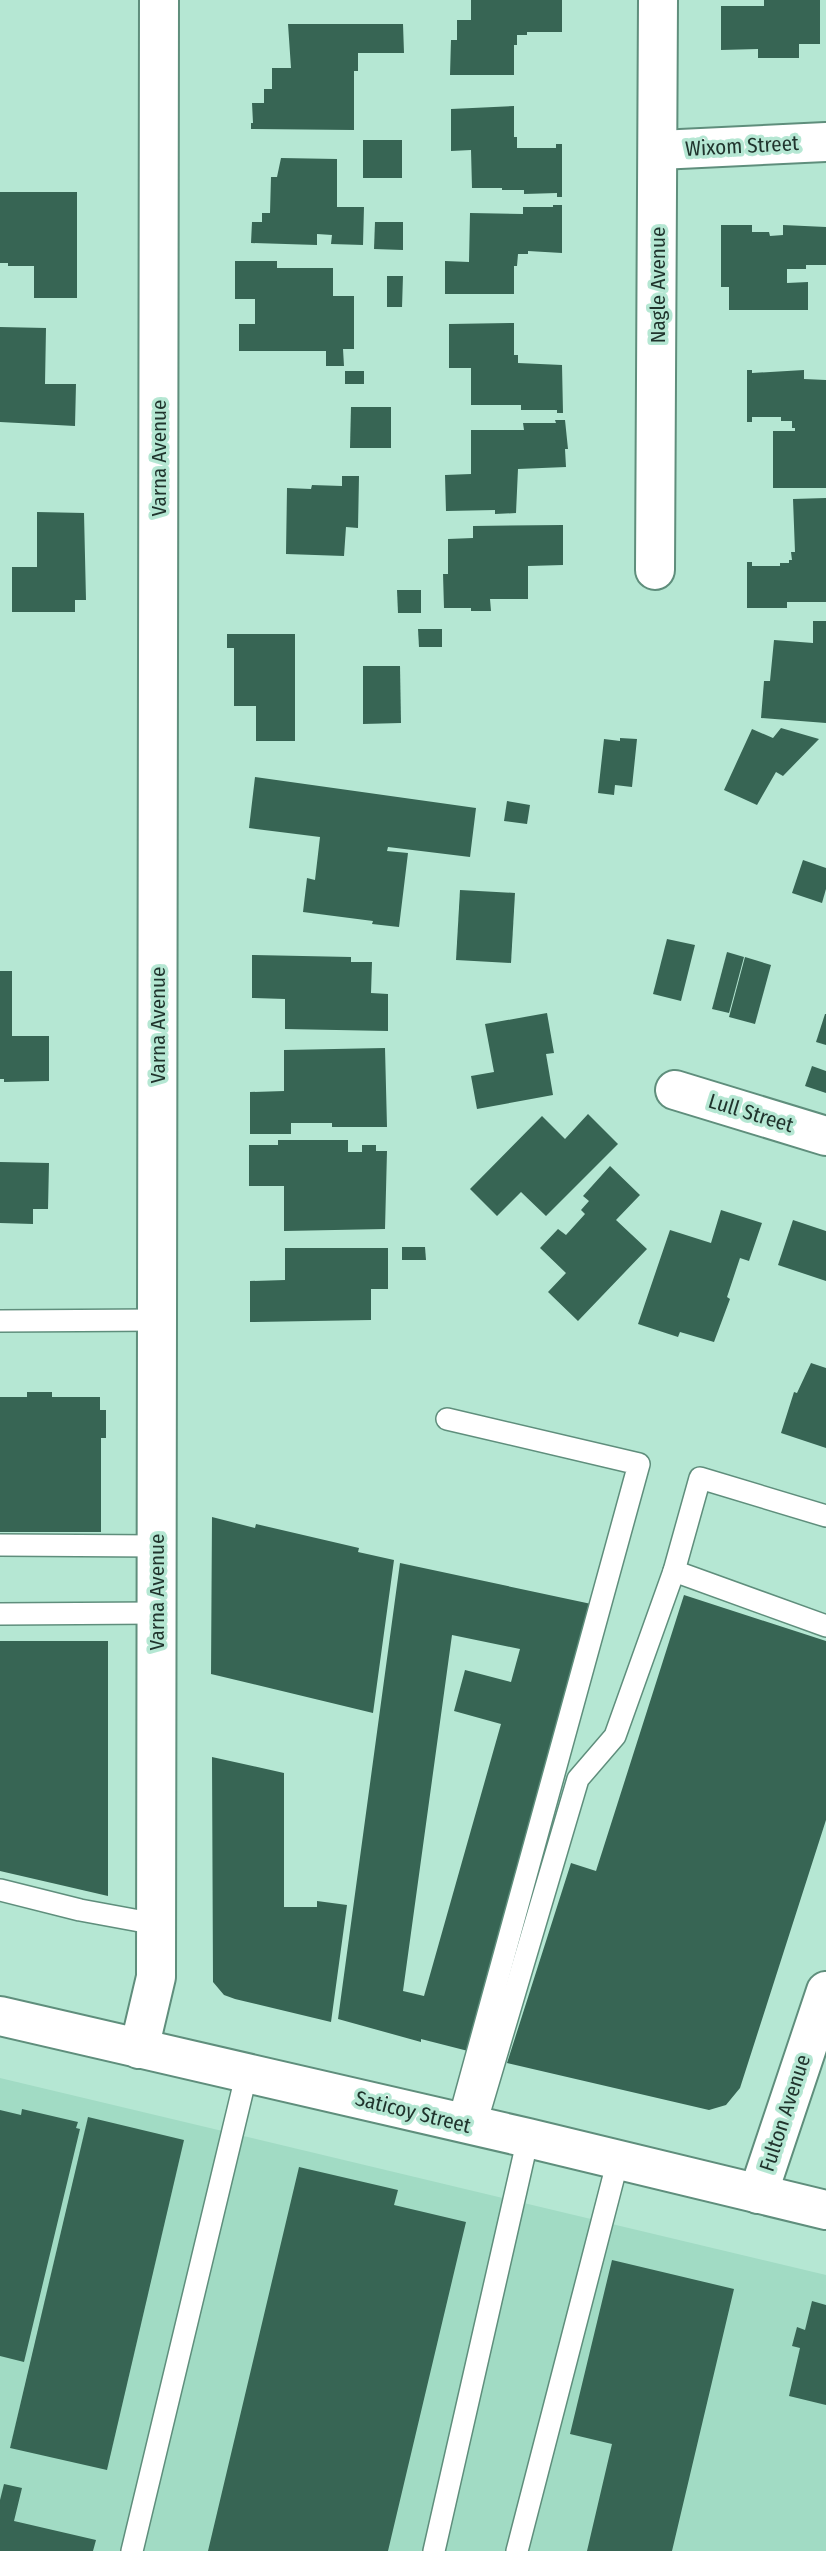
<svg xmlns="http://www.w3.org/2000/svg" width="826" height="2551" font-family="'Fira Sans Condensed',sans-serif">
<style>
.built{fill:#a1dbc4}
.building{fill:#376554;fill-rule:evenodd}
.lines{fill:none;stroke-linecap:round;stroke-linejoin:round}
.service-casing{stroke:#5f8e7c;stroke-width:24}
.minor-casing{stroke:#5f8e7c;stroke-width:42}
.tertiary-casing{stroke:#5f8e7c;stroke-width:42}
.service{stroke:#fff;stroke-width:21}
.minor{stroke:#fff;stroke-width:38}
.tertiary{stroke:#fff;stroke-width:38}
.labels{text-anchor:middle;stroke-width:7;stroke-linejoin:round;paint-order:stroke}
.street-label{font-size:21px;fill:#20342d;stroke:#b5e7d3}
</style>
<rect width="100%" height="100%" fill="#b5e7d3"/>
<!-- built -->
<polygon class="built" points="0,2078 826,2275 826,2551 0,2551"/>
<!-- building -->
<g class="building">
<polygon points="471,0 562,0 562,32 527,32 527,35 517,35 517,45 514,45 514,75 450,75 451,40 457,40 457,20 471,20"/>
<polygon points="764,0 820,0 820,44 799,44 799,58 758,58 758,49 721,50 721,6 764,6"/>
<polygon points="288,24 403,24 404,53 358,53 358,71 354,71 354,130 251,129 251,123 253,123 252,103 264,103 264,89 272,89 272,68 291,68"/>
<polygon points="514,106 514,137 517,137 517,148 556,148 556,144 562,144 562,197 557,197 557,193 524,194 524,190 502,190 502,188 472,188 471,150 451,151 451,109"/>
<rect x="363" y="140" width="39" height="38"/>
<polygon points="281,158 337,159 337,207 364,207 363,245 331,244 332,235 317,234 317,245 251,243 252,222 262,222 262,213 270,213 271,177 277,177"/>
<polygon points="0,192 77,192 77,298 34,298 34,266 8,266 8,263 0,263"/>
<polygon points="553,205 562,205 562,253 528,251 528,254 518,254 517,266 514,266 514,294 445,294 445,261 469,262 470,213 523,214 523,207 553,207"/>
<polygon points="375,222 403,222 403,250 374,249"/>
<polygon points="721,225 752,225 752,232 769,232 770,236 783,235 783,225 826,227 826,265 806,265 806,269 787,269 787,283 808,282 808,310 729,310 729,287 721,287"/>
<polygon points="235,261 277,261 277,268 333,268 333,296 354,296 354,349 343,349 344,366 326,366 326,351 239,351 239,324 255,324 255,299 235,299"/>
<polygon points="387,276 403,276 402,307 387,307"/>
<polygon points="514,323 514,355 518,355 518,363 562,365 563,413 557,413 557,410 521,410 521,405 471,405 471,368 449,368 449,324"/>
<polygon points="0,327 46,328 45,384 76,384 75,426 0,422"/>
<polygon points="747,370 752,370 752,373 804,370 804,379 826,380 826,488 773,488 773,431 795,431 795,428 792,428 792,421 781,421 781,417 752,417 752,422 747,422"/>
<rect x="345" y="371" width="19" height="13"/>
<polygon points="351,407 391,407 391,448 350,448"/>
<polygon points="555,420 565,420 568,449 565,449 566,467 518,469 516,513 495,514 495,510 446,511 445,475 471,474 471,430 524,430 523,423 556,423"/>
<polygon points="342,476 359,476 358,528 346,527 344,556 286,554 287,488 311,489 312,485 342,486"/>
<polygon points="826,498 826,602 787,602 787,608 747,608 747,562 752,562 752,566 780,566 780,563 789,563 789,560 792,560 791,552 795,552 793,499"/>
<polygon points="37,512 84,513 86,600 75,600 75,612 12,612 12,567 37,567"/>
<polygon points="563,525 563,565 528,566 528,599 490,599 491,611 471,611 471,608 444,608 443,574 448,574 448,539 473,538 473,526"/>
<polygon points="397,590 421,590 421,613 398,613"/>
<polygon points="813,621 826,621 826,723 761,718 764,681 770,681 774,640 813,643"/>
<polygon points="418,629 442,629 442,647 419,647"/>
<polygon points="227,634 295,634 295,741 256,741 256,706 234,706 234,648 227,648"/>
<polygon points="363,666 400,666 401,723 363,724"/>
<polygon points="781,728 819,739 783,776 776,772 757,805 724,790 752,729 773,738"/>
<polygon points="620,738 637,739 632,787 615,785 614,795 598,793 604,739 620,741"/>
<polygon points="255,777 476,808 470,857 388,847 387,851 408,853 399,927 372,924 373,921 303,912 307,878 315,880 320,837 249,828"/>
<polygon points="507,801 530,805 527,824 504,821"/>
<polygon points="803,860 826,868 826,889 822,903 792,893"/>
<polygon points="460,890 515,893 511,963 456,960"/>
<polygon points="667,939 695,945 681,1001 653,994"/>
<polygon points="727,952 744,957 729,1013 712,1009"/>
<polygon points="252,955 351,957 351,962 372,962 371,993 388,994 388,1031 285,1029 285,999 252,998"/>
<polygon points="745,957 771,965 755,1024 729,1017"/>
<polygon points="0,971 12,971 12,1036 49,1036 49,1081 4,1082 4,1079 0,1079"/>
<polygon points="547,1013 554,1053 546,1054 553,1095 477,1109 471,1076 494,1072 485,1024"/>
<polygon points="825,1014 826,1014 826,1045 816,1042"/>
<polygon points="385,1048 387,1127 332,1127 332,1123 291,1123 291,1134 250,1134 250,1092 284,1091 284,1050"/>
<polygon points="812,1066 826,1071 826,1093 805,1086"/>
<polygon points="588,1114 618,1144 546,1216 521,1192 497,1216 470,1189 542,1116 565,1139"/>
<polygon points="278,1140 348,1140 348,1152 362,1152 362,1145 376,1145 376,1151 387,1151 385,1229 284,1231 284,1186 249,1186 249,1145 278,1145"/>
<polygon points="0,1162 49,1163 48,1209 33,1209 33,1224 0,1223"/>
<polygon points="610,1166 640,1195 616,1220 647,1249 578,1321 548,1292 566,1273 540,1248 558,1229 566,1235 585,1214 581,1210 589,1201 583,1196"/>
<polygon points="721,1210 762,1223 749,1261 740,1258 727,1297 730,1299 714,1342 680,1332 678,1337 638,1324 670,1230 711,1243"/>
<polygon points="793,1220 826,1231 826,1281 778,1265"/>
<polygon points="402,1247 425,1247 426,1260 402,1260"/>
<polygon points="285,1248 388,1248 388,1289 371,1289 371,1320 250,1322 250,1281 285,1280"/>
<polygon points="811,1363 826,1368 826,1448 781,1433 794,1392 797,1393"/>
<polygon points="27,1392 52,1392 52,1397 100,1397 100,1410 106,1410 106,1438 101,1438 101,1532 0,1532 0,1397 27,1397"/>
<polygon points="212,1517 255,1528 256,1524 359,1548 358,1552 394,1560 373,1713 211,1674"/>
<path d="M400,1563L596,1605L472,2052L421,2039V2042L338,2019ZM452,1635L520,1649L511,1682L465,1670L454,1711L501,1724L424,1996L403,1991Z"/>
<polygon points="684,1595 826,1641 826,1820 740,2088 726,2105 709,2110 507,2063 571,1863 596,1871"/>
<polygon points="0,1641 108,1641 108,1896 0,1871"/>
<polygon points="212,1757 284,1773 284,1907 317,1907 317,1901 347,1905 331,2022 235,1999 224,1995 213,1982"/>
<polygon points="22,2109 78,2122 76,2128 80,2129 24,2362 0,2356 0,2110 21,2115"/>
<polygon points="88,2117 184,2140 107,2470 10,2448"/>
<polygon points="299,2167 398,2190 394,2205 466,2222 388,2551 208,2551"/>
<polygon points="612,2260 734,2289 672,2551 587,2551 612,2444 570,2434"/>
<polygon points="812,2301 826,2305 826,2405 789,2396 800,2348 792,2346 797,2327 805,2330"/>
<polygon points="4,2484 22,2488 14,2521 96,2540 93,2551 0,2551 0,2500"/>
</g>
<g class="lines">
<defs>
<g id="service">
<polyline points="0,1321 158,1320"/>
<polyline points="447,1419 639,1464 458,2123"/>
<polyline points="0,1545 157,1546"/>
<polyline points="674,1571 826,1626"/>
<polyline points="0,1614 157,1613"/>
<polyline points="0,1890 80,1910 156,1924"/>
<polyline points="475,2127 578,1779 615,1736 674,1571 700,1478 826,1516"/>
<polyline points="132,2551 247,2072"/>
<polyline points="434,2551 528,2138"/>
<polyline points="517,2551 618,2160"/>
</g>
<g id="minor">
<polyline points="659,150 826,142"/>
<polyline points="655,570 658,0"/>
<polyline points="675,1090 826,1136"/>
<polyline points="139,2049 156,1977 159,0"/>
<polyline points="758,2194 826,1991"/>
</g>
<polyline id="tertiary" points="0,2016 528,2138 826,2210"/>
</defs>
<!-- service casing -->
<use href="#service" class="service-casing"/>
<!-- minor casing -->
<use href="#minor" class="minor-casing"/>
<!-- tertiary casing -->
<use href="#tertiary" class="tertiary-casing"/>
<!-- service -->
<use href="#service" class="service"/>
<!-- minor -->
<use href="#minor" class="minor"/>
<!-- tertiary -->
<use href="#tertiary" class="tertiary"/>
</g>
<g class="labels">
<!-- street labels -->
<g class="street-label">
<text transform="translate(742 146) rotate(-3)" y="7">Wixom Street</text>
<text transform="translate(658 285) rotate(-90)" y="7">Nagle Avenue</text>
<text transform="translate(159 458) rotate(-90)" y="7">Varna Avenue</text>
<text transform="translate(158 1025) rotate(-90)" y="7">Varna Avenue</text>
<text transform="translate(751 1113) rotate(17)" y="7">Lull Street</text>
<text transform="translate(157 1592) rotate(-90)" y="7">Varna Avenue</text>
<text transform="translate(413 2112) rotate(14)" y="7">Saticoy Street</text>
<text transform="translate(785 2113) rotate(-72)" y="7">Fulton Avenue</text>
</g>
</g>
</svg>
